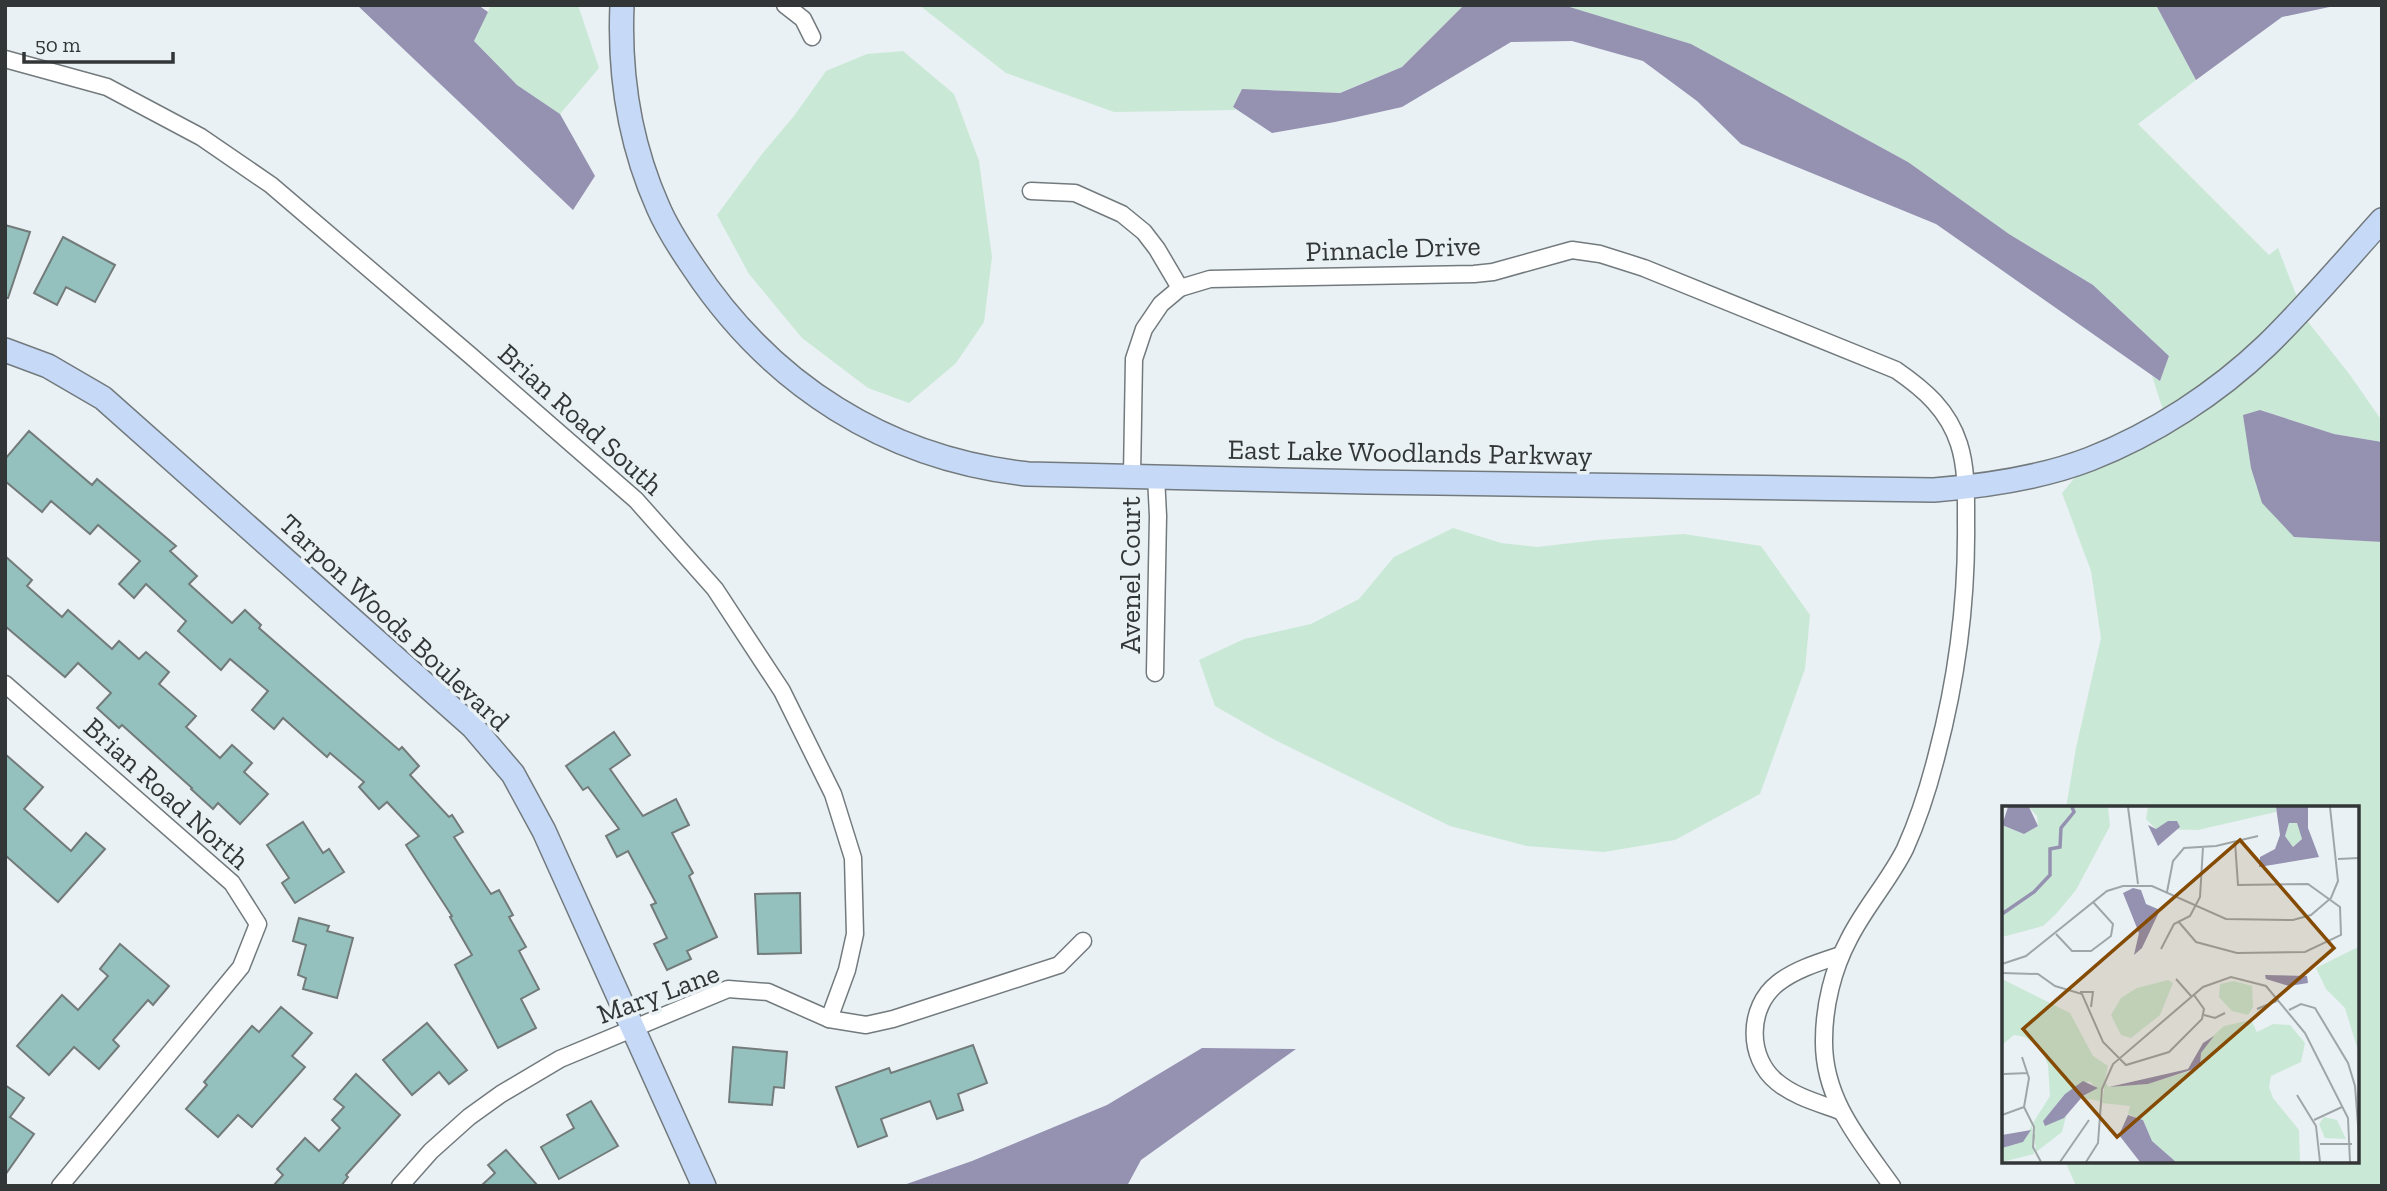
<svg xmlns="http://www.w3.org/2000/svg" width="2387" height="1191" font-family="'Zilla Slab',serif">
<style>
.green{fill:#cae8d6}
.water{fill:#9591b1}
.building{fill:#94c1be;stroke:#737b7a;stroke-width:2}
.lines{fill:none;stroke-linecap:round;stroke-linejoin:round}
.street-casing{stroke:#737a7d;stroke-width:19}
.secondary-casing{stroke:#737a7d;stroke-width:26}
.street{stroke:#fff;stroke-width:16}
.secondary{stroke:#c6daf8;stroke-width:23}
.labels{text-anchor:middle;stroke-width:7;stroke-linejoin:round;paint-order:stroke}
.street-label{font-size:28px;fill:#333637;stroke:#e9f1f4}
.inset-river{fill:none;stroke:#9591b1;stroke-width:3.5}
.inset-road{fill:none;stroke:#a0a6a8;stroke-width:2}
.view{fill:#864b03;fill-opacity:0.15;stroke:#864b03;stroke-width:3.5}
.inset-edge{fill:none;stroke:#333637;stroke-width:3.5}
</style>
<rect width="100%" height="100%" fill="#e9f1f4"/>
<!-- green -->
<g class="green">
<polygon points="491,5 578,5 599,68 560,114 517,85 474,41"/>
<polygon points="919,5 1464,5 1402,67 1339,93 1242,89 1233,107 1236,110 1114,112 1006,73"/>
<polygon points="1563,5 2156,5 2196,80 2138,124 2269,255 2278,248 2297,297 2261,336 2216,375 2163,410 2152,376 2160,381 2169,356 2093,285 2009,234 1908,162 1801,104"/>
<polygon points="903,51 954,94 979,161 992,257 984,322 956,363 909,403 868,388 802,338 749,274 717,215 762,154 794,116 826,71 867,54"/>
<polygon points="2305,318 2350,375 2382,421 2382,442 2334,434 2260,410 2294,537 2382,542 2382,1186 2076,1186 2065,1161 2357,1161 2357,808 2066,808 2076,748 2101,638 2091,571 2062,493 2078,474 2170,433 2170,430"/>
<polygon points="1453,528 1501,543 1537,547 1598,540 1684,534 1761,546 1810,615 1805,669 1760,794 1675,840 1604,852 1527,846 1450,826 1273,739 1215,706 1199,660 1244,639 1311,624 1359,599 1394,557"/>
</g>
<!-- water -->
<g class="water">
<polygon points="357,5 478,5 488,12 474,41 517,85 560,114 595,176 573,210"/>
<polygon points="1464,5 1563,5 1691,44 1908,162 2009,234 2093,285 2169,356 2160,381 1936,224 1741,144 1697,101 1643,61 1572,41 1511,42 1402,107 1335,122 1272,133 1233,107 1242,89 1340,93 1402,67"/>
<polygon points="2156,5 2339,5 2282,17 2196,80"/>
<polygon points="2260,410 2334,434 2382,442 2382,542 2294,537 2262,503 2251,468 2243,415"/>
<polygon points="1202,1048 1296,1049 1141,1160 1127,1186 901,1186 972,1161 1107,1105"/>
</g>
<!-- building -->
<g class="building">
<polygon points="5,225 30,232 8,298 5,298"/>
<polygon points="63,237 115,265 95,302 66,287 57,305 34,293"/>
<polygon points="29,431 92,485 97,479 176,546 170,551 197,576 189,584 232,623 245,610 261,625 259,628 399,750 402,747 419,766 410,775 449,817 452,815 463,832 454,837 491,894 499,890 513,915 509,917 526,947 519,951 539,989 521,999 536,1028 498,1048 455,965 472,955 450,917 452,916 406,845 419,836 387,802 379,809 359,787 364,782 330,753 327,757 283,718 274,729 252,710 268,691 230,659 221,670 178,631 186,621 146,584 134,598 119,584 140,561 98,525 90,534 51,501 42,512 5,481 5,459"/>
<polygon points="5,556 32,580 27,586 62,617 68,610 112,649 119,641 139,659 146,652 169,672 159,684 196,716 186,727 220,758 232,745 252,763 244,772 268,794 240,824 218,803 213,809 191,789 192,788 122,725 119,728 97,708 111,693 78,663 65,677 5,626"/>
<polygon points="614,732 630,755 610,769 643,816 676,799 689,825 672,833 693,873 689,876 717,937 687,951 691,959 667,970 654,944 667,938 651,905 656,903 628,851 617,857 606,836 619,829 588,787 583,790 566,766"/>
<polygon points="5,754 43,787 24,809 71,851 86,833 105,849 58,902 5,855"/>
<polygon points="303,822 323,853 329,849 344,872 295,903 282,883 289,878 267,845"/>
<polygon points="800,893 801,953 758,954 755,894"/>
<polygon points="299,918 329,926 327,931 353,938 337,998 303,989 306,978 298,975 306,945 293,941"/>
<polygon points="120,944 169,986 153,1005 148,1000 113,1040 119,1046 99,1069 74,1047 49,1075 17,1046 62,995 78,1010 108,976 100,969"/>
<polygon points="281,1007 312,1033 292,1056 305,1067 252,1127 238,1115 218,1137 186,1109 207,1085 204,1082 252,1026 259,1032"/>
<polygon points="427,1023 467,1070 449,1084 439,1072 412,1095 383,1060"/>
<polygon points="973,1045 987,1083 958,1094 963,1110 937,1119 930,1101 881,1119 887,1136 858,1147 836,1087 889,1068 891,1073"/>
<polygon points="733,1047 787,1052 784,1088 774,1087 772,1105 729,1102"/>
<polygon points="356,1074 400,1115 346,1175 348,1177 341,1186 273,1186 283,1175 277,1169 305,1138 319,1151 340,1128 332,1120 344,1107 334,1099"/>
<polygon points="5,1085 24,1098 10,1117 34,1134 5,1175"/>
<polygon points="591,1101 618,1146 559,1179 541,1147 574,1128 567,1115"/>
<polygon points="506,1150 538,1186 481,1186 495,1173 488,1165"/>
</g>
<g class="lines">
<defs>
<g id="street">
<polyline points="785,5 803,19 812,37"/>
<polyline points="5,59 107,87 201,137 271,185 471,356 636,500 715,589 782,691 833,794 853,858 855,934 847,970 829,1019"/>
<polyline points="1031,191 1075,193 1122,214 1144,232 1157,249 1180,288"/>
<path d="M1132,476L1134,359L1144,329L1161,304L1180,288L1210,279L1474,274L1493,272L1572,250L1600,254L1644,268L1896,370C1925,390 1948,410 1959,444C1967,469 1966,498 1966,523C1967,602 1957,678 1937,754C1929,786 1919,818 1905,849C1889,881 1865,907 1849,939C1833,969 1824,1006 1824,1040C1823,1099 1860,1141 1892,1186"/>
<polyline points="1155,673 1158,516 1156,476"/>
<polyline points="5,684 232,883 258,924 241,967 60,1186"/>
<path d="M1840,1111C1819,1103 1795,1097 1777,1082C1747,1058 1747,1007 1778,983C1796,969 1820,962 1841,955"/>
<polyline points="400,1186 431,1151 469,1117 501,1094 560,1059 728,989 768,992 829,1019 866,1025 893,1019 1059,965 1083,941"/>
</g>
<g id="secondary">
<path d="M622,5C619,74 630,144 658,207C667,228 680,248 693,267C771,385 887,459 1028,474L1367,482L1934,490C1985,486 2041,478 2090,459C2154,434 2217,393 2267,345C2307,306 2344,262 2382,220"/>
<polyline points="5,350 48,366 103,398 473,727 513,774 544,831 704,1186"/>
</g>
</defs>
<!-- street casing -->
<use href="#street" class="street-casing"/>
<!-- secondary casing -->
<use href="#secondary" class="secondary-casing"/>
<!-- street -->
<use href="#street" class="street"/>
<!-- secondary -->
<use href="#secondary" class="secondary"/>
</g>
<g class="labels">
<!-- street labels -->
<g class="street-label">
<text transform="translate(1393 248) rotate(-2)" y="10">Pinnacle Drive</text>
<text transform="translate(581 419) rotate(42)" y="10">Brian Road South</text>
<text transform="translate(1410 452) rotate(1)" y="10">East Lake Woodlands Parkway</text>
<text transform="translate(1130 575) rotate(-90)" y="10">Avenel Court</text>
<text transform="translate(395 622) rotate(43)" y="10">Tarpon Woods Boulevard</text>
<text transform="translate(167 793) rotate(42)" y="10">Brian Road North</text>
<text transform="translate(658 993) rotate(-20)" y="10">Mary Lane</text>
</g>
</g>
<!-- overview -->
<g transform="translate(2002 806)">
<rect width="357" height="357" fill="#e9f1f4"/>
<path d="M27,1H106L108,20L74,84L54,108L41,120L0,131V19L22,28L36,20L35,10ZM146,1H274V6L196,24L154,23L144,13ZM287,17H295L300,33L291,41L283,30ZM354,142L357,143V248L343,202L324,183L314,162ZM0,173L68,207L91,250L106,260L98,295L80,292L95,282L87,275L63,288L41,315L64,310L60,326L34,346L31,317L48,290L46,259L39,243L23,231L12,229L0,239ZM166,174L171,177L158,209L129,232L119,229L109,209L119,192L135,182ZM232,175L250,180L251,201L246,209L230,205L217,191L218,178ZM249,214L255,226L271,218L288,219L303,237L299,256L269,270L267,281L271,292L297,324L298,356H174L150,335L141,314L126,308L128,300L100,297L103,276L107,281L146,278L198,262L199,247L211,230L222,220ZM322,311L335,314L344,333L323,332L317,318ZM30,319L32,348L0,356V342L21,336Z" fill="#cae8d6"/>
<path d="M6,1H27L36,20L22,28L0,19ZM274,1H306V22L317,51L257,61L258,51L273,43L278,29ZM287,17H295L300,33L291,41L283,30ZM166,15H175L178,21L156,40L146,19L154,23ZM131,82L139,84L144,98L158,104L140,142L132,149L137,127L121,87ZM263,169L305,170L306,177L287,180L264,173ZM212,230L199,247L198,261L146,278L107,281L186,263L201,237ZM81,275L96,282L81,290L62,312L43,320L41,315L63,288ZM126,309L141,314L150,335L174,356H138L117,329ZM29,324L21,336L0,342V329Z" fill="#9591b1" fill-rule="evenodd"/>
<path class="inset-river" d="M0,108L32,86L48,69V43L58,41L59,22L72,6L70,1"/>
<path class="inset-road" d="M126,1L136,78M336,53L357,52M165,86L171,55L182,42L214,40L256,30M176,115L194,136L235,147L303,146L339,129L338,101L306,78L236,79L233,36M54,128L70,145H89L109,130L111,118L91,96M159,143L172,118L188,110L198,91L201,41M0,158L24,150L105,85L121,80H150L224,113L291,114L309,109L329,92L336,75L328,1M0,167L36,168L53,180L80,188L101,236L124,259L167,246L200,213L202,203L192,189M174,173L189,190M78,186H91L89,201M255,203L277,194M287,204L299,198L313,202L346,257L353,280L357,332M202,209L213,212L223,207M20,251L27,272L22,301L32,321L31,342M2,268L26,267M295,289L314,320L318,356M0,309L22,301M312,314L340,301M32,329L31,341L39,356M318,338H350M58,356L87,314M84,356L96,337L100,283L111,258L201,181L229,171L264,180L303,227L346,312L348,356"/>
<path class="view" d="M238,34L332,142L115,331L21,223Z"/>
<rect width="357" height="357" class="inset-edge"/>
</g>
<!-- border -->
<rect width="2387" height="1191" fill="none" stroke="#333637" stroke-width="14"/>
<!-- scale -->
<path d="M24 52v10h149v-10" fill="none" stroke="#333637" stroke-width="3.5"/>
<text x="35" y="52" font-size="21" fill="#333637" stroke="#e9f1f4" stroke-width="5" paint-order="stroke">50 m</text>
</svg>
